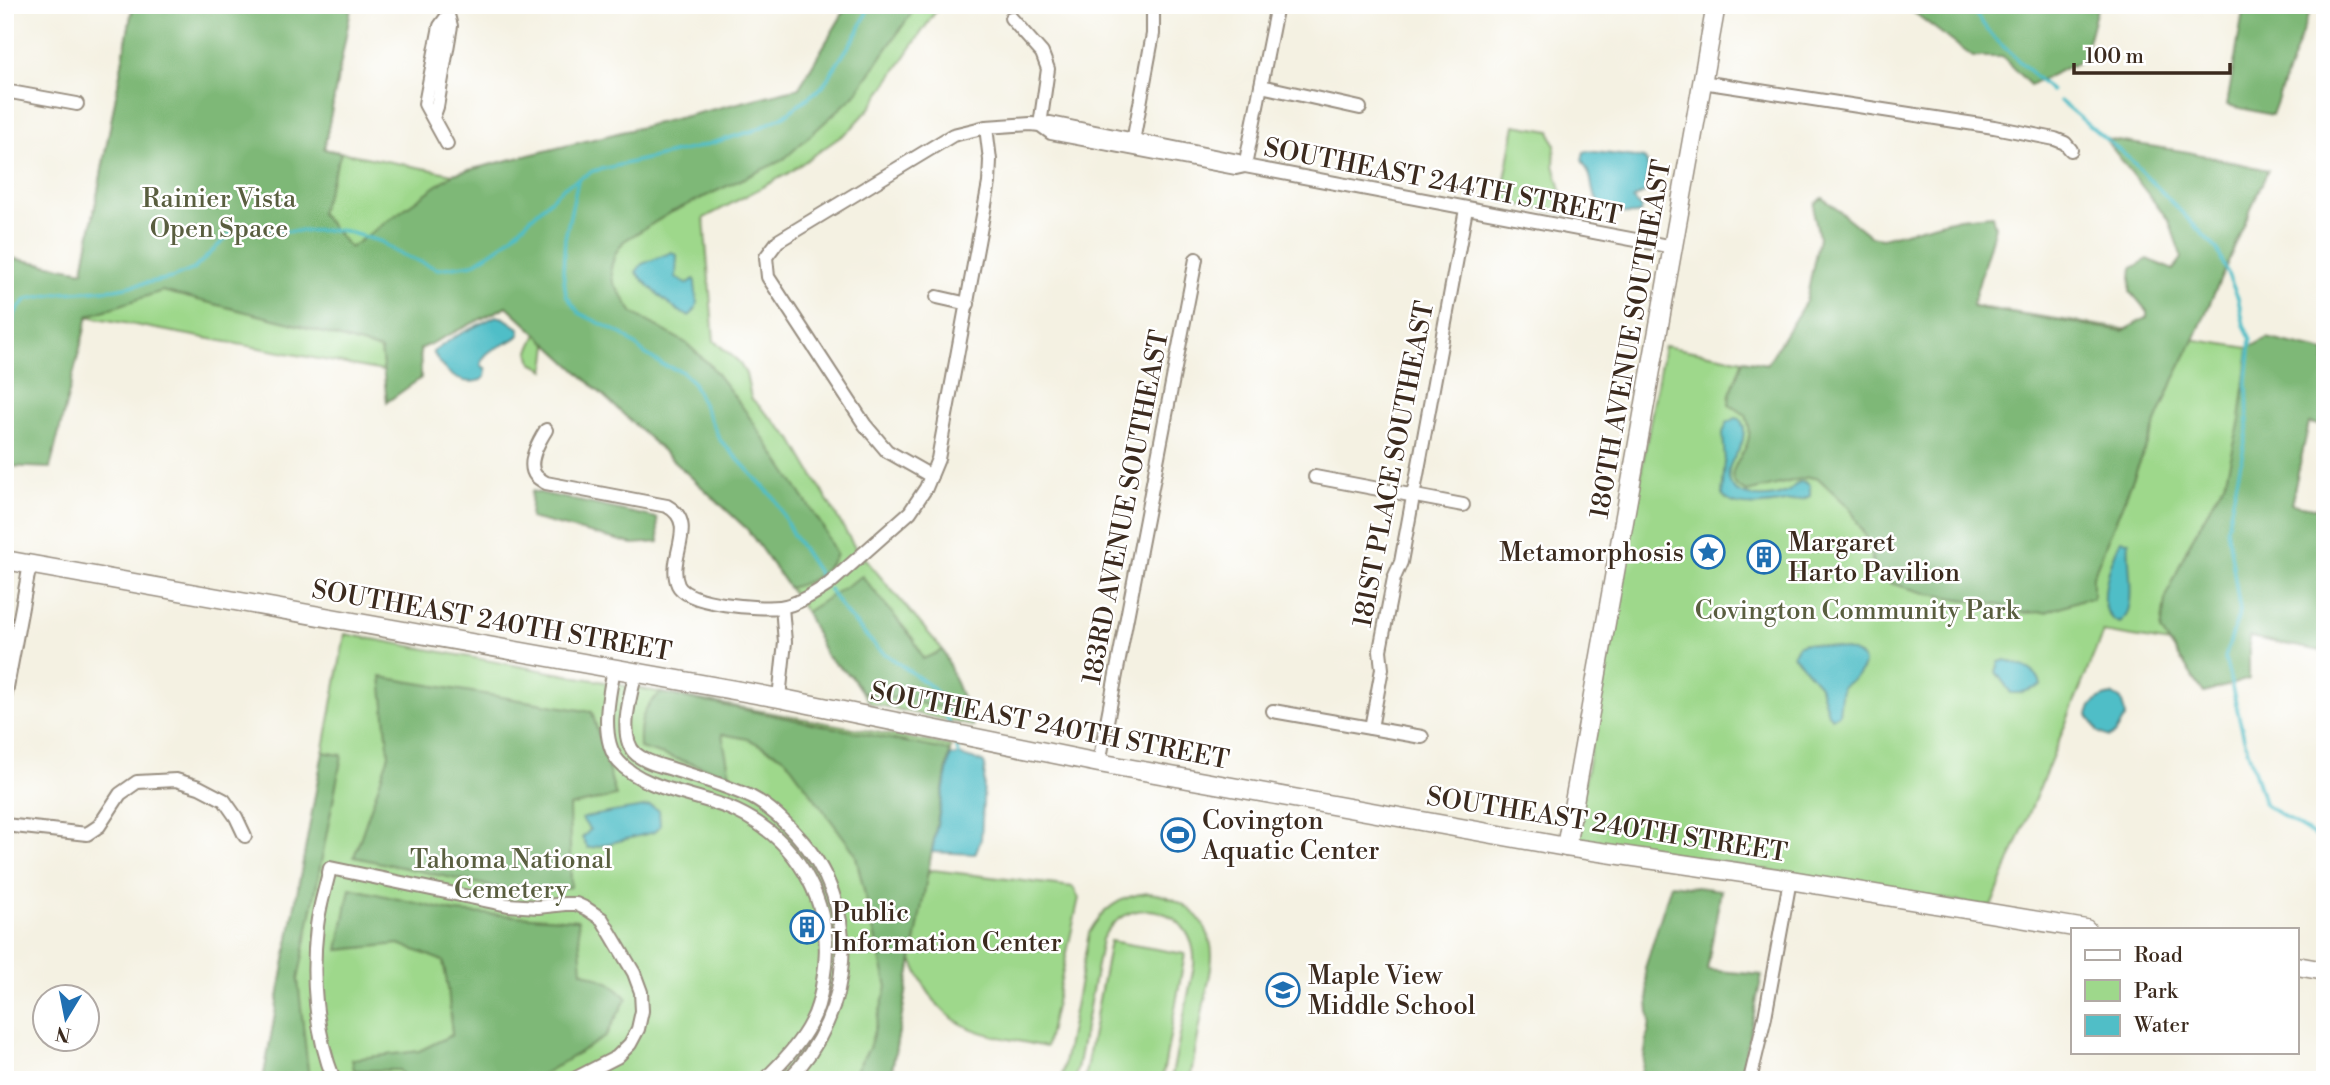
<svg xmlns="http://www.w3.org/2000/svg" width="2330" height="1085" font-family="'Libre Bodoni',serif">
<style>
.green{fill:#9ed88b;stroke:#6c8154;stroke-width:2}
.forest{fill:#7eb877;stroke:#5c714a;stroke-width:2}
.water{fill:#50bec7;stroke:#467472;stroke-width:2}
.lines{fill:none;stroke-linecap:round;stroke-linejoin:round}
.stream{stroke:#50bec7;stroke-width:3.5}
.street-casing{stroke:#988e80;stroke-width:16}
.secondary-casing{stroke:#988e80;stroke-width:21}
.street{stroke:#fff;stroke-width:12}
.secondary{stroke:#fff;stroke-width:18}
.labels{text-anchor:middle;stroke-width:5;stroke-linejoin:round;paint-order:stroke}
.street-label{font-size:26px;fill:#3b2a1e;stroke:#fff}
.park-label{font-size:26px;fill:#595e3f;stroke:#fff}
.poi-label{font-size:26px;fill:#3b2a1e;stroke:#fff;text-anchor:start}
</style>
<rect width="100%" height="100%" fill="#fff"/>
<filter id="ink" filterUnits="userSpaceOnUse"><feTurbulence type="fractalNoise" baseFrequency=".0143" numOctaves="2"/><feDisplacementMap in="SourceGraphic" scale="14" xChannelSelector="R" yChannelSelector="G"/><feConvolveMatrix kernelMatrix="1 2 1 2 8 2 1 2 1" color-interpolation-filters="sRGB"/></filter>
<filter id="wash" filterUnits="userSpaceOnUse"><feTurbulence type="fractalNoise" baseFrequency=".00686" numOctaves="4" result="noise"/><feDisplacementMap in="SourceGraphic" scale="28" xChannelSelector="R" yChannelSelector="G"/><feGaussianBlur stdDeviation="1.57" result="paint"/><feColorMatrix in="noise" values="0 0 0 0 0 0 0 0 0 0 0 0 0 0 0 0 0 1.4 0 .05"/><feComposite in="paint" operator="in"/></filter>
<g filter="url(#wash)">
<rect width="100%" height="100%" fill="#f4f1e2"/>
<!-- green -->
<g class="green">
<polygon points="133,5 330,5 351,9 324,149 453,174 799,88 848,5 940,5 871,107 850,130 787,174 704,218 714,341 738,361 746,374 751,398 792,439 854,546 943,650 973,726 870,703 747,529 548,344 545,370 532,363 529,351 537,334 507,306 420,349 421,378 5,301 5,257 83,271"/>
<polygon points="1515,125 1550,131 1555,146 1554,165 1568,215 1501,201"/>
<polygon points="1826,284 2256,349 2201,648 2103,632 1991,907 1577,839 1584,786 1664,346 1811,372"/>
<path d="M345,634L951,746L928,872L933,870L1073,887L1079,898L1046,1047C975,1031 943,1034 912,960L890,1080H263Z"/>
<path d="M1148,893C1182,896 1211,919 1212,955C1212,973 1206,992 1203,1009C1199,1033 1194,1056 1190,1080H1171L1194,966C1199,909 1129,888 1102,939L1075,1080H1061L1089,933C1102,909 1120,896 1148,893Z"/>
<polygon points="1110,941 1185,954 1162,1080 1084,1080"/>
</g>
<!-- forest -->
<g class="forest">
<path d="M133,5H330L351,9L324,149L341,153L320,213L350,248L453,174L799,88L848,5H917L855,95L783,160L672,212L624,241L615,254L611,268L613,282L633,313L686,343L711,366L744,409L823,527L836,555C824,575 811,582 789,588L747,529L507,306L420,349L421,378L387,402L381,350L290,323L162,291L88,316L50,468L5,466V257L83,271Z"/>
<polygon points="1904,5 2098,5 2083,60 2030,85 2002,57 1973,57"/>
<polygon points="2241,5 2312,5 2272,115 2227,105 2244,6"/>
<path d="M2105,139L2188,152L2268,170L2194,340L2174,379L2093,576V599H2083L2046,612L2022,613L1999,605L1929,594L1890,583L1874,566L1865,536L1850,508L1819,479L1809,477L1747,492C1717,479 1741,461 1747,444C1751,434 1749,425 1746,415L1729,405L1730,394L1743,360L1767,364L1806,301L1819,237L1814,215L1815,203L1823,198L1870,236L1882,238L1959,218L1992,215L1995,227L1972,307L2123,331L2147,317V311L2130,291L2132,268L2148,259L2173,270L2182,258L2169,221Z"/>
<polygon points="2267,338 2325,352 2325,426 2309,423 2291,504 2325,510 2325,652 2249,637 2249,679 2204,693 2161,631 2165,600 2187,548 2226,479 2240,420 2249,348"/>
<polygon points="532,491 657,518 659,542 633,544 530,518"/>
<polygon points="862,576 914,640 923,659 943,650 968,713 862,692 852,677 826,656 806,612"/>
<polygon points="381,677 592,712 616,796 569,806 571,887 527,894 354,857 389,755"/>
<path d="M662,693L950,751L890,1080H850L869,1048L887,987L855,853L785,758L748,739L722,734L730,775L640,748C639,725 641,705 662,693Z"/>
<polygon points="323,752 342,755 298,980 308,1070 316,1080 263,1080"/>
<polygon points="1671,884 1721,890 1707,970 1762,975 1740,1080 1640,1080 1650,1023 1645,968"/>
<polygon points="350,888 455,912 578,920 582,971 610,983 627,998 605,1037 535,1079 407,1080 399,1070 354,1070 352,1059 419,1051 452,1035 448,988 443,961 399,944 338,950"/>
</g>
<!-- water -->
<g class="water">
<path d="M1587,151L1644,158C1652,167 1645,180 1646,192L1634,198L1633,200L1642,208L1640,213C1627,217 1601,209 1595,196C1592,191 1592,185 1591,180C1590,173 1585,166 1582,160L1584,152Z"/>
<path d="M672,252L677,255L676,278L687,284L694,279L695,282C695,295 702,307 689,316C675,312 646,284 636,272L642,264Z"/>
<path d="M496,316L504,318L519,328L520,334C509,347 484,346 481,365L486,369L485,377L481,380C459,387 443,371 433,352L454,337Z"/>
<path d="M1736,418L1740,419L1744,427C1744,434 1743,442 1740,448C1734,459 1727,465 1729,479C1733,501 1771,500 1787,492C1792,490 1794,484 1800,482C1806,481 1806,483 1810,486V496L1804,499C1782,502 1737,514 1722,495L1725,462L1723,433L1727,423Z"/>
<path d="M2121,540L2129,541C2126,564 2139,609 2120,623C2090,614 2112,558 2121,540Z"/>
<path d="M1806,643C1818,645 1880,649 1860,672C1856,678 1848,682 1842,687L1839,714L1832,718L1828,713L1819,684L1793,655L1799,645Z"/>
<path d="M2006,660C2020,665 2040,670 2041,686L2020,693H2011L1996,672L1999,662Z"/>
<path d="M2113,695L2121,700L2126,716L2115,734L2109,737L2098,732L2088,715C2090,703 2101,696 2113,695Z"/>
<polygon points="959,755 983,762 985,765 981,839 975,854 932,852 950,756"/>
<path d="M650,806L659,810L660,826L654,832L591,848H588L582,838L590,830L582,819C587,815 639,808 650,806Z"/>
</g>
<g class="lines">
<!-- stream -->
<g class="stream">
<polyline points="1969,5 1991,35 2051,91"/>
<polyline points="2060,101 2132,161 2217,249 2238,298 2244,325 2251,339 2247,380 2248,428 2227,528 2240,611 2225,658 2244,738 2265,805 2325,842"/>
<polyline points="578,180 565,238 563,271 566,295 579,313 624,335 644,353 663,365 681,371 692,381 720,440 775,499 792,533 825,583"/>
<polyline points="5,333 11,327 16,311 27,299 63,293 115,289 172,278 194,269 228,236 239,228 270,232 341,230 382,242 396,252 438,269 473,264 501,246 564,187 593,171 695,148 753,131 784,116 822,87 858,32 870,5"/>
<polyline points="829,589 844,611 877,648 932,687 941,698 950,727"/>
<polyline points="955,741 959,755"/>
</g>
</g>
</g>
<g filter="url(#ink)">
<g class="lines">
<defs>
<g id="street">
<polyline points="1277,5 1245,166 1673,247"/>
<polyline points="1011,18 1042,53 1048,69 1040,125"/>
<polyline points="1702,82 1994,127 2055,139 2065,143 2071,150"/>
<polyline points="1261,86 1360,108"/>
<polyline points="5,91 77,104"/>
<polyline points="433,118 437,107 451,26 448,15 440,26 425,104 447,144"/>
<polyline points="1132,147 1153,34 1153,5"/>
<polyline points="937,297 968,304"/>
<path d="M546,430C539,441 526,464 536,476C539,479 543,481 546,483L667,506C700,524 666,558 678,585C687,605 760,609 780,607C797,605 815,593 829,584L910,512L926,488L938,459L989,183L990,160L986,127"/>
<polyline points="931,476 887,451 865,425 768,277 766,257 778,241 953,135 986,127 1031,124 1040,125 1050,123 1238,161 1245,166 1236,168 1051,133 1040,125"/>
<polyline points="1315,477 1463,505"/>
<path d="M614,669C609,695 599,739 619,762C645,791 701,794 736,811C802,842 836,909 823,981C821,995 818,1010 811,1022C800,1044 782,1063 764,1080"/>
<path d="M636,672C631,693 617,738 636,754C646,763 663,766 675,770C701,778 727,786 751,797C769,806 783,820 796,834C863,905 855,1012 788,1080"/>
<polyline points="5,698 30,564"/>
<polyline points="779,698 785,642 782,607"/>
<polyline points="1273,711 1422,737"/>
<polyline points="1371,728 1382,669 1380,650 1394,578 1401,562 1466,209"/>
<polyline points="1099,763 1196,259"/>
<polyline points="5,825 87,834 99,826 120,794 137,782 176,780 199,787 224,800 236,817 245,836"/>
<path d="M334,1080C315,1032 311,977 317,926C319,907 326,887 330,868L508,905L538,907L565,904H576L587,909L602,919L634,973L641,992L642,1011L638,1029L630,1044L617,1057L572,1080"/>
<polyline points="1750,1080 1765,1017 1790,880"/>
</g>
<g id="secondary">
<polyline points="5,560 779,698 1099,763 1566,847 1790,880 2086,929"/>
<polyline points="1566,847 1716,5"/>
<polyline points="2297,966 2325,971"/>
</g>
</defs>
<!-- street casing -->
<use href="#street" class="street-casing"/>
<!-- secondary casing -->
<use href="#secondary" class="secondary-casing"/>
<!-- street -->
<use href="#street" class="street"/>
<!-- secondary -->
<use href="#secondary" class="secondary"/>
</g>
</g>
<!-- icons -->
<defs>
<symbol id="sight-ring" viewBox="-11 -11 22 22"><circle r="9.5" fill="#fff" stroke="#1f6fb2" stroke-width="1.5"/><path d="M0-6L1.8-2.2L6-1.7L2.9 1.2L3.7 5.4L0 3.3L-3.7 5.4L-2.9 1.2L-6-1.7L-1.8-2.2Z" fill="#1f6fb2"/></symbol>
<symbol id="building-ring" viewBox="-11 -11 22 22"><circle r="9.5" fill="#fff" stroke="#1f6fb2" stroke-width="1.5"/><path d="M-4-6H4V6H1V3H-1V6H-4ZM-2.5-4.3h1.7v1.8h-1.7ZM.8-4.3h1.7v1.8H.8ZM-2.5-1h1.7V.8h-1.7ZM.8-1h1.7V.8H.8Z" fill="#1f6fb2"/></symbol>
<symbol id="stadium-ring" viewBox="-11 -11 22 22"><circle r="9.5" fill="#fff" stroke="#1f6fb2" stroke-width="1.5"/><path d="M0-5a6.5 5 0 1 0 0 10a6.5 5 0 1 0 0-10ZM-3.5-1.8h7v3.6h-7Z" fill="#1f6fb2"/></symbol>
<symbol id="school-ring" viewBox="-11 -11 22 22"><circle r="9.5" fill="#fff" stroke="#1f6fb2" stroke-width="1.5"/><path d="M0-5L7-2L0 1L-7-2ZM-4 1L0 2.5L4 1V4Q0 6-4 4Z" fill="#1f6fb2"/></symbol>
</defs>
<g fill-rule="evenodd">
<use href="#sight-ring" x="1689" y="533" width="38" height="38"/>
<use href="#building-ring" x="1745" y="538" width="38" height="38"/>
<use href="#stadium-ring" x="1159" y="816" width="38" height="38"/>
<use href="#building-ring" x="788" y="908" width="38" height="38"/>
<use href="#school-ring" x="1264" y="971" width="38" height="38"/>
</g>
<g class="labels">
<!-- street labels -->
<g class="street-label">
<text transform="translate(1443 181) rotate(11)" y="9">SOUTHEAST 244TH STREET</text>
<text transform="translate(1630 339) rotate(-80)" y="9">180TH AVENUE SOUTHEAST</text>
<text transform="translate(1393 464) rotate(-79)" y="9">181ST PLACE SOUTHEAST</text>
<text transform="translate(1125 507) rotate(-79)" y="9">183RD AVENUE SOUTHEAST</text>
<text transform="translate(492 620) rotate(10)" y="9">SOUTHEAST 240TH STREET</text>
<text transform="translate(1050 725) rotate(11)" y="9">SOUTHEAST 240TH STREET</text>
<text transform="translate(1607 824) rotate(9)" y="9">SOUTHEAST 240TH STREET</text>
</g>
<!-- park labels -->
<g class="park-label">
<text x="219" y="207">Rainier Vista<tspan x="219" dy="30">Open Space</tspan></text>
<text x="1857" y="619">Covington Community Park</text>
<text x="511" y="868">Tahoma National<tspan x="511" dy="30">Cemetery</tspan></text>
</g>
<!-- poi labels -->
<g class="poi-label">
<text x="1788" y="551">Margaret<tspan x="1788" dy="30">Harto Pavilion</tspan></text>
<text x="1684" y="561" text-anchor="end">Metamorphosis</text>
<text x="1202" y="829">Covington<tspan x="1202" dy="30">Aquatic Center</tspan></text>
<text x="832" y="921">Public<tspan x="832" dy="30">Information Center</tspan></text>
<text x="1308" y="984">Maple View<tspan x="1308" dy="30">Middle School</tspan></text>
</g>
</g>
<!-- margin -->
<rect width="2330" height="1085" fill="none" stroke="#fff" stroke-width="28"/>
<!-- legend -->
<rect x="2071" y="928" width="228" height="126" fill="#ffffff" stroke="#b1aaa5" stroke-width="2"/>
<rect x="2085" y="950" width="35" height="10" fill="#ffffff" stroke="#b1aaa5" stroke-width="2"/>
<text x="2134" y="962" font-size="21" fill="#3b2a1e">Road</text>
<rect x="2085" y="980" width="35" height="21" fill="#9ed88b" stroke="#b1aaa5" stroke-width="2"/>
<text x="2134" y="998" font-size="21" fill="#3b2a1e">Park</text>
<rect x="2085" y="1015" width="35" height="21" fill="#50bec7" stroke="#b1aaa5" stroke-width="2"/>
<text x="2134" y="1032" font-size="21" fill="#3b2a1e">Water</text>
<!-- north arrow -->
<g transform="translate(66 1018) rotate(190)"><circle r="33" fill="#ffffff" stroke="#b1aaa5" stroke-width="2"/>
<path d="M0-5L12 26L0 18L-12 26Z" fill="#1f6fb2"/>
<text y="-10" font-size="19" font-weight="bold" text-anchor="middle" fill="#3b2a1e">N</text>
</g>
<!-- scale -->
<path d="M2074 63v10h156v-10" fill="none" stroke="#3b2a1e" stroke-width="3.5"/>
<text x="2085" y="63" font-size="21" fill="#3b2a1e" stroke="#ffffff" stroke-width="5" paint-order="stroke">100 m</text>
</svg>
